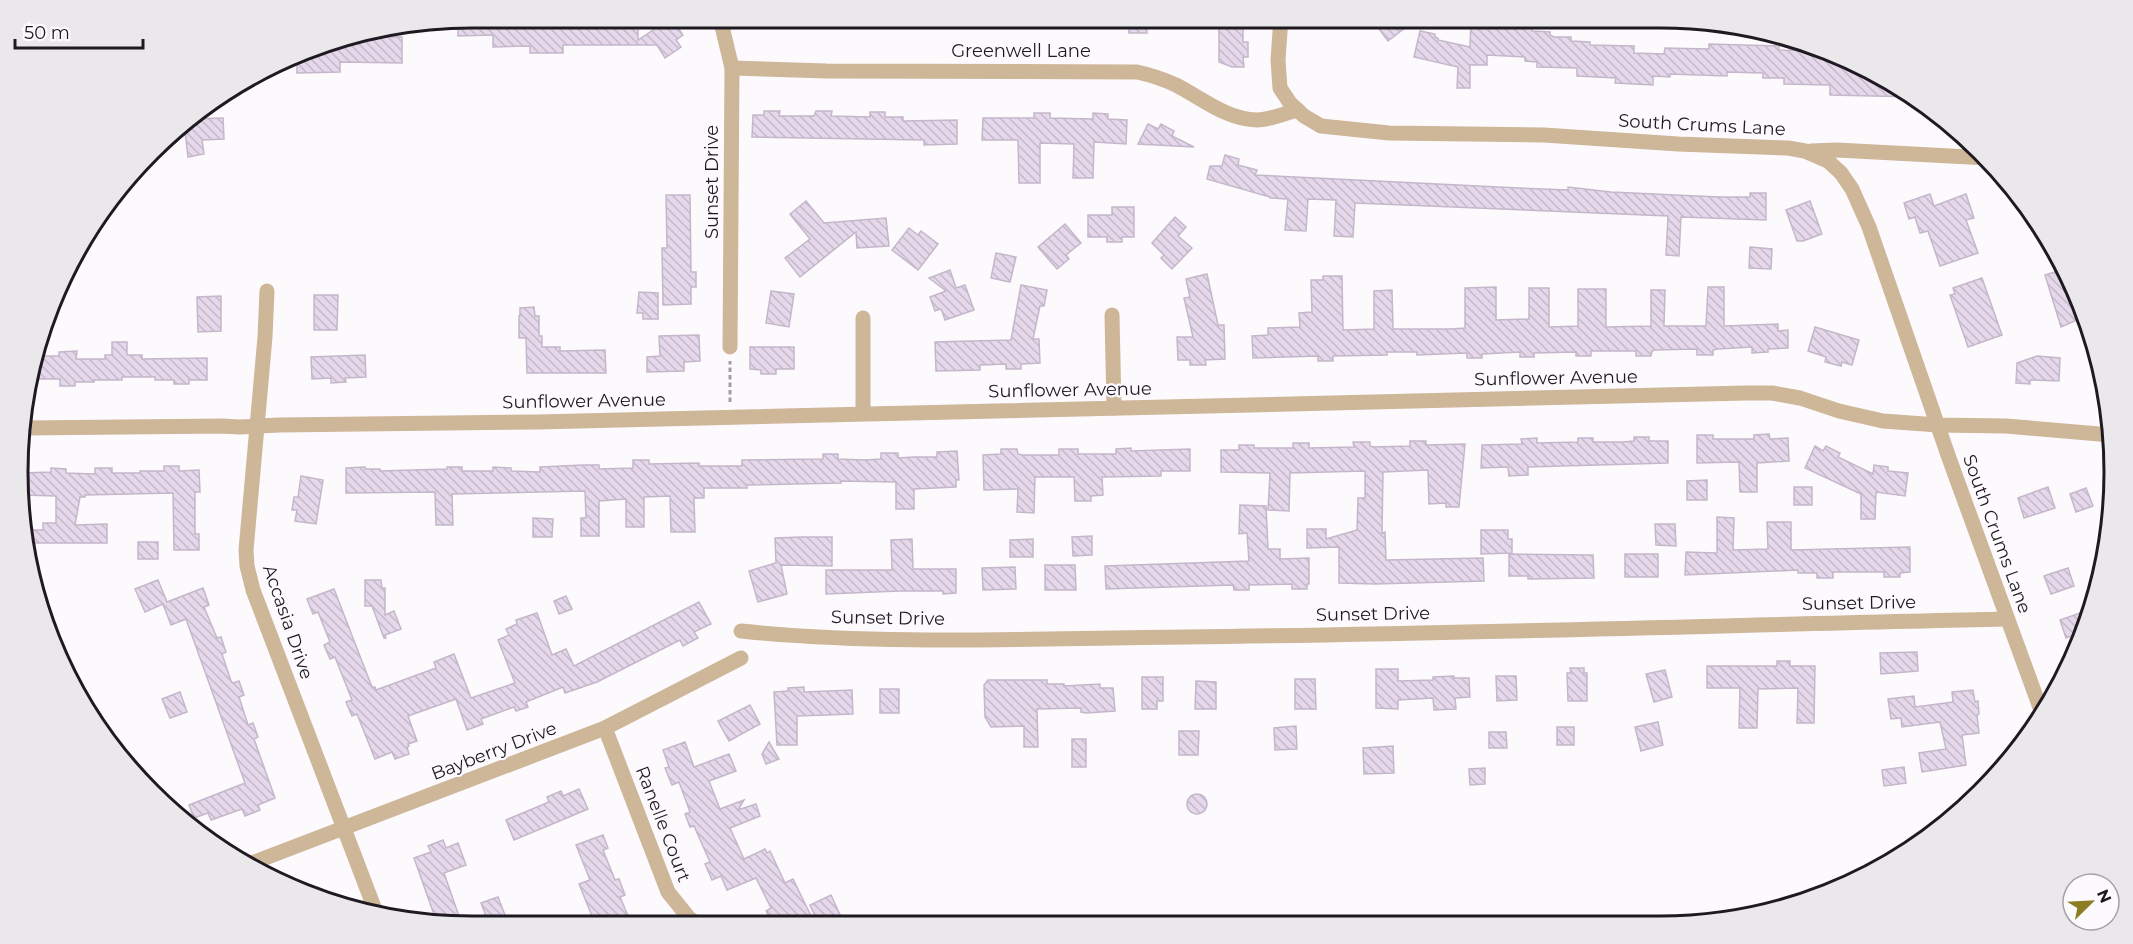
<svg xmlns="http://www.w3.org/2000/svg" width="2133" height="944" font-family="Montserrat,sans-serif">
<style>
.building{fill:url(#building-back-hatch);stroke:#c5b7ca;stroke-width:1.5}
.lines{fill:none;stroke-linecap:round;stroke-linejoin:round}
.path{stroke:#a19da2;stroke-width:3;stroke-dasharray:4.5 3;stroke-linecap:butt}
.street{stroke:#ceb699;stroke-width:15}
.labels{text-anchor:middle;stroke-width:4.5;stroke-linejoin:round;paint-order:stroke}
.street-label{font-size:18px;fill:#1f1a21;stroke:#fdfafe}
.rim{fill:none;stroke:#1f1a21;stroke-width:3}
</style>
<defs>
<pattern id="building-back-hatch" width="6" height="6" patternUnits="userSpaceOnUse" patternTransform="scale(1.5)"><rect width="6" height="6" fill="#e6d8eb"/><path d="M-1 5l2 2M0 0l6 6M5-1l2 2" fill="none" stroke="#c5b9c9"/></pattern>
</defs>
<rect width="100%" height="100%" fill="#fdfafe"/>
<!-- building -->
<g class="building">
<polygon points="472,18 638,18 638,40 671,18 683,35 676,40 681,47 665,58 657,45 563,45 563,53 530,53 530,46 493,47 493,35 458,36 458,20"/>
<polygon points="1129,18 1146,18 1147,33 1129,33"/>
<polygon points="1219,18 1243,18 1243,42 1248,42 1248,57 1243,57 1244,67 1232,67 1219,62"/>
<polygon points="1371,18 1418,18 1388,41"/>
<polygon points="1505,18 1533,18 1532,31 1550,32 1550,35 1554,37 1571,37 1571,41 1590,42 1590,45 1634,46 1634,53 1664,54 1665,48 1709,49 1709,44 1779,46 1779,50 1822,51 1822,56 1844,57 1848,60 1848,66 1860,66 1917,97 1830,95 1830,85 1784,84 1784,78 1763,78 1763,73 1727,72 1727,76 1670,74 1670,77 1653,76 1653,85 1615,83 1616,78 1577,76 1577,68 1537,67 1537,62 1525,61 1525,57 1487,55 1487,65 1470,65 1470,88 1457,88 1458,67 1414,57 1420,31 1435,34 1435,37 1438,38 1438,40 1470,47 1471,21 1505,23"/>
<polygon points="379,37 402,37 402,63 340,62 340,72 297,73 297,55 326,42 350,38"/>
<polygon points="764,111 780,111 779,116 814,116 816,111 832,111 831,116 870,117 870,112 885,112 885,117 903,117 903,121 957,120 957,144 924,145 924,140 752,137 753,115 764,115"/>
<polygon points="1034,113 1050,113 1050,118 1093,119 1093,113 1108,114 1108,119 1127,120 1126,144 1094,142 1093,178 1073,178 1074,144 1040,143 1040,183 1019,183 1018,140 982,140 983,118 1034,118"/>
<polygon points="223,118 224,139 202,140 204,154 188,157 184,123 189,119"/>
<polygon points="1148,124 1158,129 1161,124 1174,131 1172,136 1194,147 1138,144"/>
<polygon points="1225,155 1239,159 1238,165 1257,170 1255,175 1519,188 1568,190 1568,187 1611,192 1719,197 1750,197 1750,193 1766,193 1766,220 1681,217 1679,256 1666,255 1668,216 1355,203 1353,237 1334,236 1336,200 1308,199 1306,231 1285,230 1288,199 1270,198 1270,197 1207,179 1210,166 1222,166"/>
<polygon points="1930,194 1934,206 1966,194 1974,218 1966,220 1978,253 1940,266 1928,231 1920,233 1915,217 1909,219 1904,203"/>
<polygon points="666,195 690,195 691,272 696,272 696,287 691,287 691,304 663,305 662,248 667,248"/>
<polygon points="806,201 824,223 886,218 889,246 857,248 856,232 800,277 785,258 810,239 790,214"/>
<polygon points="1810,201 1822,234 1803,241 1797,241 1786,210"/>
<polygon points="1112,207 1134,207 1134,237 1122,237 1122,242 1107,242 1107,237 1088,237 1088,215 1112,215"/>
<polygon points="1175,217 1186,227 1178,236 1192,248 1172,269 1161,258 1164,255 1152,243"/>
<polygon points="1065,224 1081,243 1066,255 1069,259 1057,269 1038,247"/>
<polygon points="909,228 918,235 921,231 938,244 918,270 892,250"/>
<polygon points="1750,247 1772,249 1771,269 1749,268"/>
<polygon points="996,253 1016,257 1010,282 991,278"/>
<polygon points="2065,269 2080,298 2086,316 2061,327 2045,275"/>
<polygon points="950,270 956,288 965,285 974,310 945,320 942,311 940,309 935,311 930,297 946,291 929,278"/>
<polygon points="1207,274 1218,325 1224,325 1225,359 1205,360 1206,365 1190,365 1190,360 1178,360 1177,337 1193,337 1184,298 1190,297 1186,279"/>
<polygon points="1323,276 1342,276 1343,330 1374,329 1374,291 1392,290 1393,329 1449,329 1465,328 1465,288 1496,287 1496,320 1529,319 1529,288 1549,288 1549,327 1578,326 1578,289 1606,289 1606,327 1651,326 1651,290 1665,290 1664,326 1706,326 1708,287 1724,287 1724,326 1778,324 1778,331 1788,330 1788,348 1768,349 1768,352 1752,353 1752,347 1718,349 1713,350 1713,355 1697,355 1697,349 1655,350 1652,351 1651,356 1636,356 1636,351 1591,351 1591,356 1576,356 1576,352 1534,353 1534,357 1520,357 1520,352 1482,354 1482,358 1467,358 1467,353 1417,355 1417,352 1387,352 1387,355 1333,356 1333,361 1318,361 1318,356 1253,358 1252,336 1268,335 1268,328 1300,327 1299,313 1312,312 1311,280 1323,280"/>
<polygon points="1982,278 2002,335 1968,347 1950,295 1955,294 1953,288"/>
<polygon points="1021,285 1047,290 1044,306 1040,306 1033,339 1039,339 1040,363 1021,364 1021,369 1006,369 1006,364 980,365 980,370 936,371 935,342 1011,340"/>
<polygon points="771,291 794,294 789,327 766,323"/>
<polygon points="639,292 658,293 658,319 643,319 643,313 637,313"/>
<polygon points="314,295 338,295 337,330 314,330"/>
<polygon points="221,296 221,331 198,332 197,297"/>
<polygon points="534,307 535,316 539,316 539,336 542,336 542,347 560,347 560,351 605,350 606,373 527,373 526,338 519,338 519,316 520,316 520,308"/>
<polygon points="1815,327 1859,340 1852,365 1842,362 1841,366 1825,362 1826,357 1808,351"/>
<polygon points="699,335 700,361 684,362 684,371 647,372 647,357 660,356 659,336"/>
<polygon points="112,342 127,342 127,355 142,355 142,359 207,358 207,380 189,380 189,384 174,384 174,380 155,380 155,377 122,377 122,380 94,380 94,382 75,382 75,386 60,386 60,379 28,379 37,356 59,356 59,352 77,351 76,359 105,359 105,355 112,355"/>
<polygon points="750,347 794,347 794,369 776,369 776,374 761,374 761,370 750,369"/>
<polygon points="365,355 366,377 345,378 346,382 331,383 331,378 312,379 311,357"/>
<polygon points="2037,356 2060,358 2059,381 2030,380 2030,384 2016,383 2017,363"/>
<polygon points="1769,434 1770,439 1788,438 1789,461 1757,463 1757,492 1740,492 1739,462 1697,463 1697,435 1713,435 1713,439 1754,439 1754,435"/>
<polygon points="1634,437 1649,437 1649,441 1668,441 1668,463 1528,467 1528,475 1509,476 1508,467 1481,468 1482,445 1522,444 1521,439 1537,438 1537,443 1578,442 1578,438 1593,438 1593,442 1622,442 1634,441"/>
<polygon points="1410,441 1426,441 1426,445 1465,444 1459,507 1446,507 1446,503 1429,504 1428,470 1383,472 1382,533 1385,532 1386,560 1483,558 1484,581 1375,584 1339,583 1339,547 1307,548 1307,529 1326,529 1326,539 1357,530 1358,498 1365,498 1365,471 1290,473 1289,511 1268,510 1270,473 1221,472 1221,450 1239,450 1239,445 1254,445 1254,448 1293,448 1293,443 1309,443 1309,448 1354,447 1353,442 1370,442 1370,446 1373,447 1410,446"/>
<polygon points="1815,446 1823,451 1826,446 1840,453 1838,457 1873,474 1874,465 1888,467 1888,471 1908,473 1905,496 1876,492 1875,519 1861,519 1861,494 1805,468"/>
<polygon points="1131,448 1131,451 1190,449 1190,471 1161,471 1161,476 1102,477 1103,495 1091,496 1091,501 1075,501 1074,477 1035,477 1034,513 1017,512 1018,489 984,490 983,455 1001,454 1001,449 1017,449 1018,454 1022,455 1059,455 1059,449 1078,449 1078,454 1116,454 1116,449"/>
<polygon points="957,451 959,480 956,480 956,487 914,489 914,509 896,509 896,482 841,481 841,483 747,485 747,488 704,488 704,498 694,498 695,532 671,532 670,496 644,497 644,527 626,527 626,499 599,501 599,536 581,536 581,518 586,518 585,491 452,494 453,525 436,525 435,492 346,493 346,468 365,467 365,469 380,469 380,471 447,469 447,467 462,467 462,471 493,471 493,467 511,468 511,471 540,472 540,467 583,465 599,465 599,469 633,468 633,460 649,460 649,464 699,463 699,466 742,466 742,460 823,459 823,454 838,454 838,459 864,460 881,459 881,453 898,453 898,458 913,457 937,457 937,452"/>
<polygon points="164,466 179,466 179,471 199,470 200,492 195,492 195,534 199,534 199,550 174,550 173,493 85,495 85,497 80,497 75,525 107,524 107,543 25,543 22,530 43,530 43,523 56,523 56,496 23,495 24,473 51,472 51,468 66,469 66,473 95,474 95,468 112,468 112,473 140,473 140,471 164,471"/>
<polygon points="301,476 323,480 316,524 295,521 297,510 292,510 294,497 298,497"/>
<polygon points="1707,480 1707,500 1687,500 1687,481"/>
<rect x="1794" y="487" width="18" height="18"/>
<polygon points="2048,487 2055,508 2024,518 2018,498"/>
<polygon points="2086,488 2093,506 2076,512 2070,494"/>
<polygon points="1240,505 1266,506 1268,549 1280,549 1280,559 1309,558 1309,584 1307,584 1307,589 1292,589 1292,584 1249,585 1249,590 1234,590 1233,585 1106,589 1105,566 1249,561 1247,533 1239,534"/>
<polygon points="1717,517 1734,518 1733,550 1768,549 1767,522 1791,522 1791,550 1910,547 1910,572 1900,573 1900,577 1884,577 1884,572 1833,572 1833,578 1817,578 1817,573 1798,573 1798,570 1685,575 1686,552 1717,553"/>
<polygon points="533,518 553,519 552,537 533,537"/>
<polygon points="1655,524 1675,524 1676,546 1656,545"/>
<polygon points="1481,530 1508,530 1508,539 1512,539 1512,553 1481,554"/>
<polygon points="1092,536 1092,555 1073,556 1072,537"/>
<polygon points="801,537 832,537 832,566 781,565 787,594 758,602 749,571 776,563 775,538"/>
<polygon points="912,539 913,569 956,569 956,593 943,594 943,591 900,591 826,594 826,570 892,570 891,540"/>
<polygon points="1033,539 1033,557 1010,557 1010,540"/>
<rect x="138" y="542" width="20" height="17"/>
<polygon points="1509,554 1593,555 1594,578 1528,579 1528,576 1509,576"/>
<rect x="1625" y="554" width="33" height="23"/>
<polygon points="1045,565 1075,565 1076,590 1045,590"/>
<polygon points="1015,567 1016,589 983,590 982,568"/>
<polygon points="2068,568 2074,586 2051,594 2044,576"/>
<polygon points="158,580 167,602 203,588 209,605 204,607 217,638 221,637 226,652 222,654 231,681 233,683 239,681 244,695 239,697 248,725 253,723 258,737 254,739 275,798 258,805 260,810 245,816 242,809 211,820 208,813 194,818 189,805 245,783 186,619 171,625 163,604 145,612 135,589"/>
<polygon points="365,580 381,580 382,588 385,588 385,615 394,611 401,629 385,635 386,638 384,638 372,606 365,606"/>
<polygon points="334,589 372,687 375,687 376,690 436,668 434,662 454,654 471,698 515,683 498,640 509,635 506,629 517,624 516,620 537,613 552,655 566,649 574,666 699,602 711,624 694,632 698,638 683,646 680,640 597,682 565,693 563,687 526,702 528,707 516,711 514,707 481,719 483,724 467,730 456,699 408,716 417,741 408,744 409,746 407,747 409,754 395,759 392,752 375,759 357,714 352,716 346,702 352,700 335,657 330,659 324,645 330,642 318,612 313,614 307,599"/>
<polygon points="566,596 572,609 559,614 554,601"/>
<polygon points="2092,609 2085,631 2066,638 2060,620"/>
<polygon points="1917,652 1918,671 1881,674 1880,653"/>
<polygon points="1777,661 1790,661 1790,666 1815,666 1814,723 1797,723 1798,688 1758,689 1757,728 1739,728 1740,688 1707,688 1707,666 1777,666"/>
<polygon points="1570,668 1584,668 1584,673 1587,673 1587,701 1568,701 1567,673 1571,673"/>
<polygon points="1376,669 1398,669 1398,681 1433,680 1433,677 1454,676 1454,678 1469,678 1470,697 1455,698 1456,709 1434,710 1433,698 1398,700 1398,709 1376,708"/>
<polygon points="1665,670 1672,697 1654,702 1646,674"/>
<polygon points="1496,676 1516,676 1517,700 1497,701"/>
<polygon points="1142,677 1163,677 1163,701 1157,701 1157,709 1142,709"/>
<polygon points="1295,679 1315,679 1316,709 1295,709"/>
<polygon points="988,680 1047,680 1047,684 1064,684 1064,686 1100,684 1100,688 1113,688 1115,711 1087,713 1081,712 1081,708 1037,709 1038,747 1024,747 1024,726 991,727 985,717 984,685"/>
<polygon points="1196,681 1216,682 1216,709 1195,709"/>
<polygon points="804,687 804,692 852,690 853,714 797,716 797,745 777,745 774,692 788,691 788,688"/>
<rect x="880" y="689" width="19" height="24"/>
<polygon points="1973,690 1975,702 1978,701 1979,714 1977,715 1979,733 1962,735 1966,765 1922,772 1919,753 1946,749 1940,722 1902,727 1901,718 1891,719 1888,699 1914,696 1915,707 1953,702 1952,692"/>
<polygon points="180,692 187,712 170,718 162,699"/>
<polygon points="750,705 760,724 729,741 718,721"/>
<polygon points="1658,722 1663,745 1641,751 1635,727"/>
<polygon points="1296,726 1297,749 1275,750 1274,728"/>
<rect x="1557" y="727" width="17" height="18"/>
<polygon points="1179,731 1199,731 1198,755 1179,755"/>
<polygon points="1489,732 1506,732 1507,748 1489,748"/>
<rect x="1072" y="739" width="14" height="28"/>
<polygon points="685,742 694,767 729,754 736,771 709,781 720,809 744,800 738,810 756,804 760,816 730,828 744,859 765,849 767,853 770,851 785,883 793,879 811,916 793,925 788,925 785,919 774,925 766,911 771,908 756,878 727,890 721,876 712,880 705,864 710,862 694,826 690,827 685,814 690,812 679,782 672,785 665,768 669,767 663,750"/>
<polygon points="769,742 779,759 766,764 762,754"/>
<polygon points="1393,746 1394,773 1364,774 1363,748"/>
<polygon points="1904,767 1906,783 1884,786 1882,770"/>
<polygon points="1485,768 1485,784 1470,785 1469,769"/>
<polygon points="579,789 588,809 514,840 506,820 549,802 547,797 561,791 563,796"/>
<circle cx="1197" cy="804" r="10"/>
<polygon points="603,835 608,848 603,850 615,880 619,879 625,895 620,897 632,925 596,926 579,884 590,880 576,845"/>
<polygon points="443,840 446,848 458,843 466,865 444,873 462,925 437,923 414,858 431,852 428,846"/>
<polygon points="831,895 841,917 825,925 819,925 810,905"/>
<polygon points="498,897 505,915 488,921 481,903"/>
</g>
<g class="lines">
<!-- path -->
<polyline class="path" points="730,402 730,361"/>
<!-- street -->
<g class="street">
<polyline points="720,18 732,68 730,347"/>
<polyline points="1281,18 1278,60 1280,88 1290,103 1304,116 1321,126 1389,133 1544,135 1678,144 1788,148 1805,151 1828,161 1841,173 1852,189 1869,227 1949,458 2042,713"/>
<path d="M732,68L826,71L1137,72C1151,75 1163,79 1176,85C1203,99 1226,119 1257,120C1270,120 1285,113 1298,110"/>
<polyline points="1811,151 1837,150 1988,158"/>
<polyline points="267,291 265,337 246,550 247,566 253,590 377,915"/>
<polyline points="1112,315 1114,408"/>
<polyline points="863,413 863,318"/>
<polyline points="25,428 223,426 239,427 279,425 538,422 1746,393 1772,393 1800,398 1839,411 1883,421 1938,425 2006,426 2111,435"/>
<path d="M741,631C888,646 1038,638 1186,637C1460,634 1733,625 2007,619"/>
<polyline points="605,728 668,892 689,918 698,925"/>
<polyline points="252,863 605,728 741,658"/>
</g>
</g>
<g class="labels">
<!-- street labels -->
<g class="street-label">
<text x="1021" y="57">Greenwell Lane</text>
<text transform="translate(1702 125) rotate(3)" y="6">South Crums Lane</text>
<text transform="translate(712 182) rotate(-90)" y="6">Sunset Drive</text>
<text transform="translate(1556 378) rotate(-1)" y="6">Sunflower Avenue</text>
<text transform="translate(1070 390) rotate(-1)" y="6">Sunflower Avenue</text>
<text transform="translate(584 401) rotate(-1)" y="6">Sunflower Avenue</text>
<text transform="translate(1997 534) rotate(70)" y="6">South Crums Lane</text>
<text transform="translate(1859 603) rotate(-1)" y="6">Sunset Drive</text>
<text transform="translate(1373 614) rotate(-1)" y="6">Sunset Drive</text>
<text transform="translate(888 618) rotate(1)" y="6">Sunset Drive</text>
<text transform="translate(288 622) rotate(71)" y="6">Accasia Drive</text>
<text transform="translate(494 751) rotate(-21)" y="6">Bayberry Drive</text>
<text transform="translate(663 824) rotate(69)" y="6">Ranelle Court</text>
</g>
</g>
<!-- crop -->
<path d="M0 0H2133V944H0ZM472 28H1660A444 444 0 0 1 2104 472V472A444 444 0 0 1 1660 916H472A444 444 0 0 1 28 472V472A444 444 0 0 1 472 28Z" fill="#ebe8ec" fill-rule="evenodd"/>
<path class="rim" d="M472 28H1660A444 444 0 0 1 2104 472V472A444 444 0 0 1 1660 916H472A444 444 0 0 1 28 472V472A444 444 0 0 1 472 28Z"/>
<!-- north arrow -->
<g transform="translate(2091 902) rotate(66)"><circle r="28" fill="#fdfafe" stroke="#a4a0a6" stroke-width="1.5"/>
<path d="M0-4.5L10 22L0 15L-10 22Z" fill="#8c7c22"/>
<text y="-9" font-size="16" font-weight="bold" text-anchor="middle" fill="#1f1a21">N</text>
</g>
<!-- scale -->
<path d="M15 39v9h128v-9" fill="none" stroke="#1f1a21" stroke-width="3"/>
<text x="24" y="39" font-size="18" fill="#1f1a21" stroke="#fdfafe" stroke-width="4.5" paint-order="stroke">50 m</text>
</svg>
